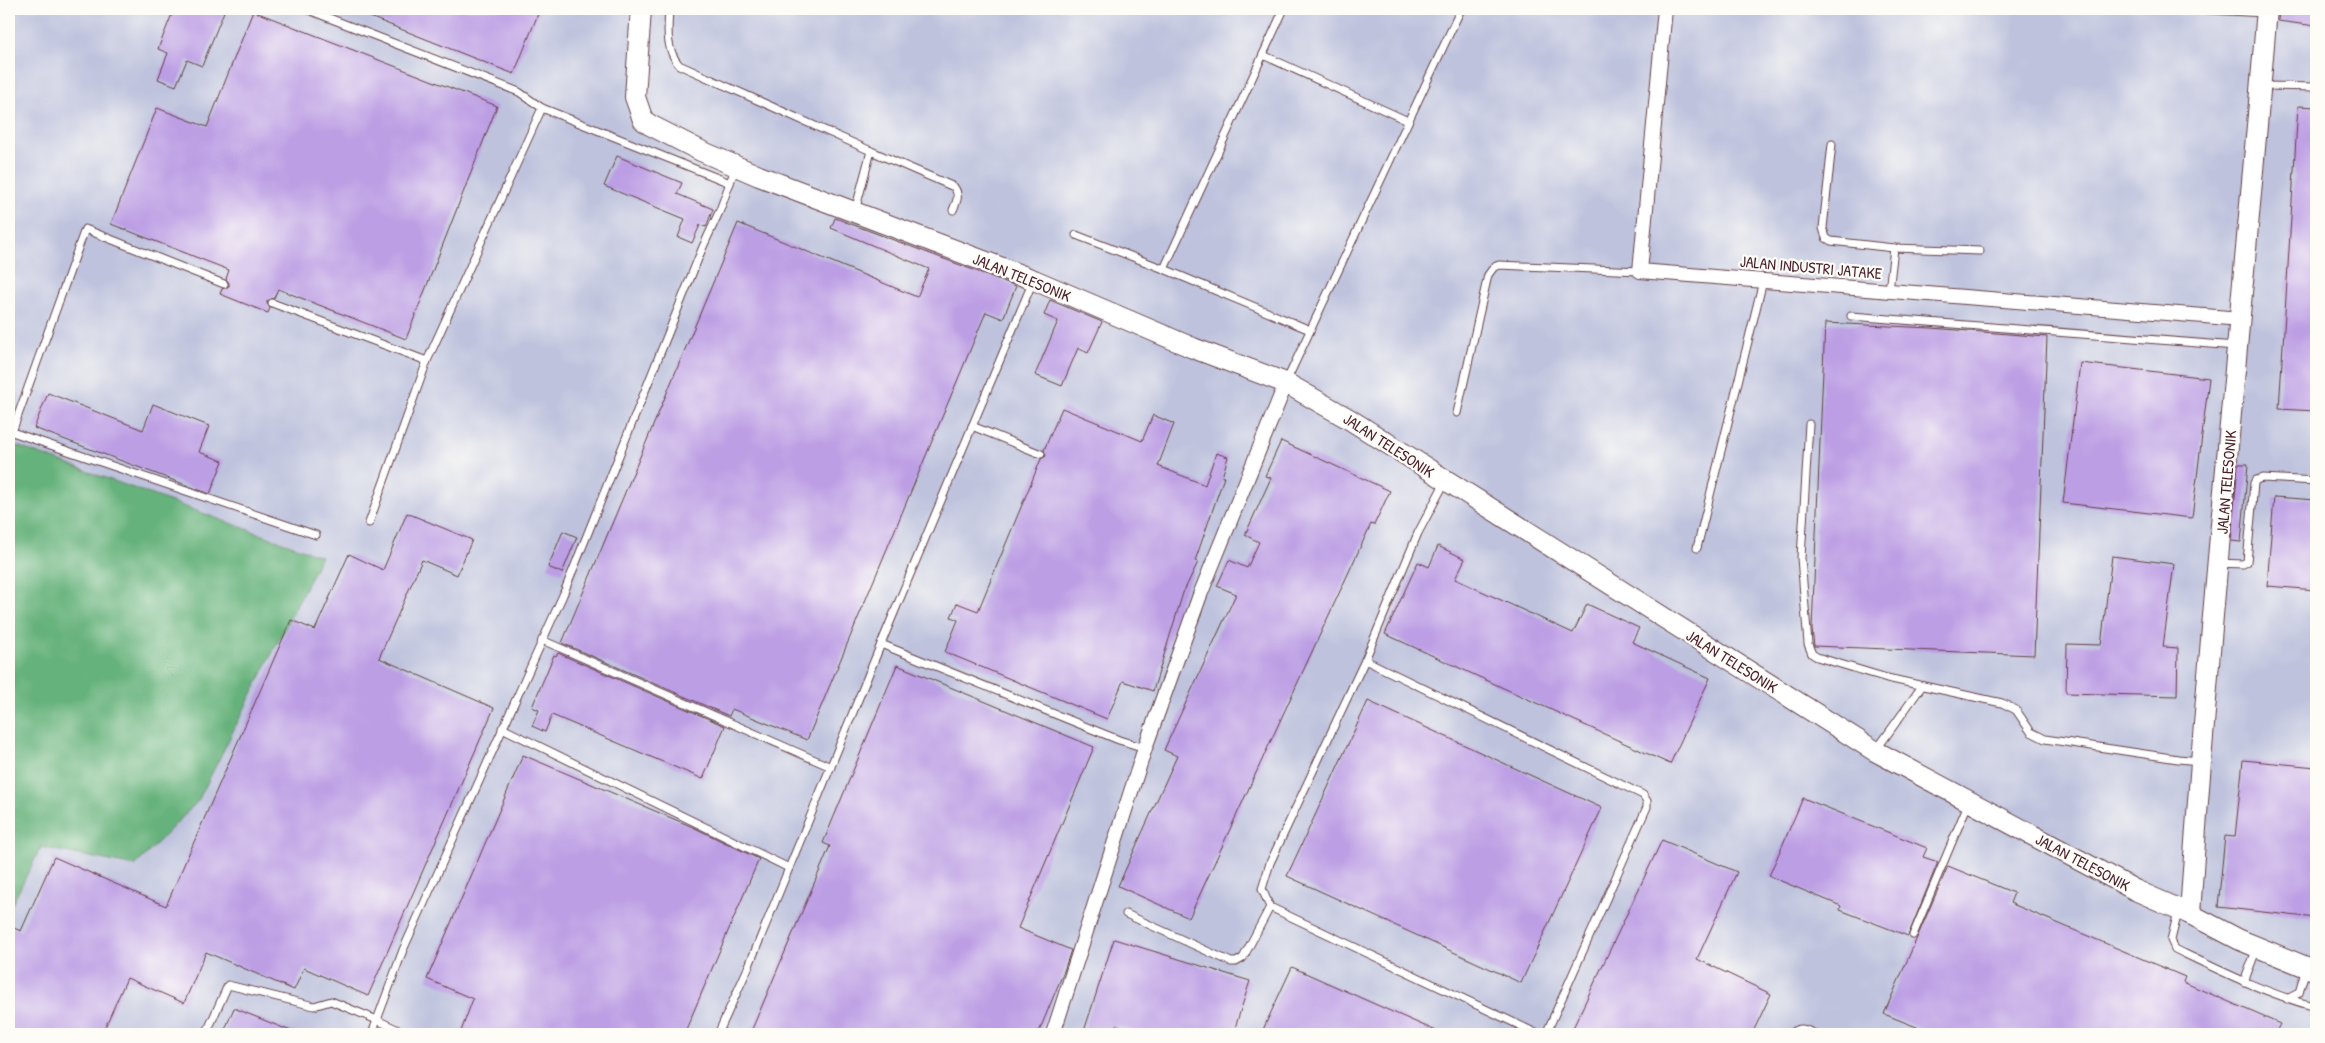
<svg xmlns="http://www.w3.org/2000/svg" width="2325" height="1043" font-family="'Patrick Hand',sans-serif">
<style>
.industrial{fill:#bec2dd}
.forest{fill:#66b27b;stroke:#586853}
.building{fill:#bc9ee4}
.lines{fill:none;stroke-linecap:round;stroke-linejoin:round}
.lane-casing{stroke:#633e44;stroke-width:9}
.street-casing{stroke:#633e44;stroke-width:16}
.secondary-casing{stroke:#633e44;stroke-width:22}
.lane{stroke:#fff;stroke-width:7}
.street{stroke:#fff;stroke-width:14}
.secondary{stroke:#fff;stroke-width:20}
.labels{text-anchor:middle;stroke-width:4.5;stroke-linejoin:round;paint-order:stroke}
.street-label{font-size:16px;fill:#4a1f2b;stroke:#fdfcf7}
</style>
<rect width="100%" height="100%" fill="#fdfcf7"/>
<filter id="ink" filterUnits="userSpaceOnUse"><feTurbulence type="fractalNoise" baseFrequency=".02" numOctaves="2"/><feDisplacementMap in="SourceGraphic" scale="10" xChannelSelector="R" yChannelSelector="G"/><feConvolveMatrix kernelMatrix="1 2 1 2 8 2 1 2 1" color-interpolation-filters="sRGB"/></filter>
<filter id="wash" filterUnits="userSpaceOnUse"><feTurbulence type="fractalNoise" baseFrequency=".0096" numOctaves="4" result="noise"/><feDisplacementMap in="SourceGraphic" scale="20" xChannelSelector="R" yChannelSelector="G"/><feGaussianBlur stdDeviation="1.12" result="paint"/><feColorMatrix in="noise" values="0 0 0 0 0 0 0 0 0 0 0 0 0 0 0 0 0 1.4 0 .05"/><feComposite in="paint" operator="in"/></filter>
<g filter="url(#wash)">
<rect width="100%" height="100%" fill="#efebd3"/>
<!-- industrial -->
<polygon class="industrial" points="9,9 2316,9 2316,1034 9,1034 9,910 41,847 135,866 321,556 9,443"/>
<!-- forest -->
<polygon class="forest" points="9,443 321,556 198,801 135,866 41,847 9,910"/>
<g id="blocks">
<!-- building -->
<g class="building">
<polygon points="174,9 225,9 202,66 187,60 176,86 158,79 168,53 158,49"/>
<polygon points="350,9 540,9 514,74"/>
<polygon points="2279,9 2316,9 2316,26 2278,21"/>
<polygon points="253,11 497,106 406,339 278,289 274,298 267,301 267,304 270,308 268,313 220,294 222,289 229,286 229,283 226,279 229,270 111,224 157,108 207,127"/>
<polygon points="2298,106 2316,107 2316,411 2279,409"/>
<polygon points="617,156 682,183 677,194 713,209 706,227 700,225 692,243 678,237 685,219 604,186"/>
<polygon points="835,218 1016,286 1003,319 986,312 807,740 732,709 729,716 562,643 738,223 917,297 929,269 831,228"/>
<polygon points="1050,300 1102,322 1088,353 1078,348 1062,386 1035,375 1058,321 1044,315"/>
<polygon points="1825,323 1931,328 2047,337 2034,655 1814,646 1812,629"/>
<polygon points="2080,363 2209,378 2192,518 2063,503"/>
<polygon points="48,393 143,430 153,404 209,426 199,452 223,461 210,494 34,428"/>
<polygon points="1062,408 1142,441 1153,415 1174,424 1158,466 1205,485 1216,453 1228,457 1222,477 1224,477 1195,561 1198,562 1183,593 1153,691 1123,681 1107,719 945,652 958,620 951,617 957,603 978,611 1041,459 1046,456 1044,450"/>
<polygon points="1281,441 1390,491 1374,525 1371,524 1189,918 1118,886 1177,756 1164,750 1236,594 1217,586 1229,560 1247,568 1259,542 1245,535 1271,478 1265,476"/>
<polygon points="2238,464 2248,464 2241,542 2231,541"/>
<polygon points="2274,497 2316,500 2316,590 2267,586"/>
<polygon points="407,513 472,540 457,575 422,560 379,658 494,708 368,996 304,968 294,990 206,952 184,1003 127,978 102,1034 9,1034 9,926 21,931 54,857 166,906 291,620 315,630 349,554 383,570"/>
<polygon points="563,531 577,537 562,573 548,567"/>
<polygon points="1438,546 1465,559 1455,579 1573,633 1587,604 1639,628 1632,642 1710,678 1670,764 1385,634 1418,562 1429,567"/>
<polygon points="2112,556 2174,564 2163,647 2178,648 2177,696 2066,693 2067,644 2101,645"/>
<polygon points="558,653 725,726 703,779 552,715 545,732 532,726 539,710 532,707 554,655 556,656"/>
<polygon points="897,665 1094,747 1018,928 1071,950 1064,971 1038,1034 750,1034 830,846 823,843"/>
<polygon points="1368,701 1602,808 1521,983 1287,876"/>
<polygon points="523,755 695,828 759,859 684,1034 460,1034 473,999 427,979"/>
<polygon points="2243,760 2316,767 2316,918 2218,907 2225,836 2235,837"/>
<polygon points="1803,798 1927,848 1923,857 1938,862 1908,936 1840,910 1841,906 1769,876"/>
<polygon points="1662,840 1737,872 1697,959 1771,994 1752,1034 1586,1034 1573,1028"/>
<polygon points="1948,866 2014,893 2010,903 2185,977 2183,982 2280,1024 2275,1034 1934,1034 1884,1014"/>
<polygon points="1114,939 1250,981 1233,1034 1146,1034 1116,1025 1113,1034 1094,1034 1084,1031"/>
<polygon points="1292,967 1388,1010 1443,1034 1261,1034"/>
<polygon points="234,1008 298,1034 223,1034"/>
</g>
</g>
</g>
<g filter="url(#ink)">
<use href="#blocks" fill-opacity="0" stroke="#633e44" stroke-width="1"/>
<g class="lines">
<defs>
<g id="lane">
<polyline points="306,9 519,92 542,108 730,183"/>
<path d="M669,9C668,29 665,48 679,65L871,151L855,211"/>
<polyline points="2194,9 2264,13"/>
<polyline points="1263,55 1408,121"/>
<polyline points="2261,86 2316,87"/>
<polyline points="1832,144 1823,228 1826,238 1831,241 1894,248 1980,251"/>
<path d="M871,151L954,187C960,195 957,201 953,210"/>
<polyline points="1076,235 1164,269 1310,330"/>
<polyline points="1164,269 1284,9"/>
<polyline points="224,284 85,229 12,432 316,535"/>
<polyline points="1889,291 1894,248"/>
<polyline points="272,303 427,361"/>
<polyline points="1851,316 2236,346"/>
<polyline points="1286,382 1461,9"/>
<polyline points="1457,413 1488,275 1494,267 1499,265 1640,271"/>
<polyline points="1809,424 1801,558 1808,644 1812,654 1817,657 1887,678 2002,703 2016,710 2031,732 2045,739 2178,759 2200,761"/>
<polyline points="972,426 1041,454"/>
<polyline points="1445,482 1418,533 1365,660 1270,863 1262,889 1270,907 1538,1034"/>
<polyline points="369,523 427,361 542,108"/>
<polyline points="1697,548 1763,281"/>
<polyline points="2218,563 2243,564 2247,562 2254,483 2256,480 2263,478 2316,481"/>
<polyline points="542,640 831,767"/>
<polyline points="881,644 1119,740 1145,748"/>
<polyline points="1365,660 1643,795 1647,801 1647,807 1546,1034"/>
<polyline points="502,728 789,868"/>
<polyline points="1877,749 1922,686"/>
<path d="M2178,912L2171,940L2175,949C2221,971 2267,994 2316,1007"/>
<polyline points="1126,914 1231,962 1236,962 1243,958 1270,907"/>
<polyline points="1913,935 1968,804"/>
<polyline points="2244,982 2257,948"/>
<polyline points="2287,999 2299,993 2306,968"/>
<polyline points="206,1034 228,985 314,1006 331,1001 377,1020 403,950 563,595 702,249 720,210 735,169"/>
<polyline points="372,1034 377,1020 407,1034"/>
<polyline points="718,1034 748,968 881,644 1033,281"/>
<path d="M1791,1034C1799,1025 1806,1030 1815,1034"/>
</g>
<g id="street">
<polyline points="1665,9 1640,271 2241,319"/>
<polyline points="1053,1034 1145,748 1200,595 1286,383"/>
</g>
<g id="secondary">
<polyline points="641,9 635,97 643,120 650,125 701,151 759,176 1034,280 1193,348 1286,383 1349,419 1875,751 2135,890 2190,914 2240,940 2316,971"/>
<path d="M2190,914C2210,612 2242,311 2267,9"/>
</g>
</defs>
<!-- lane casing -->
<use href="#lane" class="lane-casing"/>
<!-- street casing -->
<use href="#street" class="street-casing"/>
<!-- secondary casing -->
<use href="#secondary" class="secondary-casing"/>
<!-- lane -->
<use href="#lane" class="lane"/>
<!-- street -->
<use href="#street" class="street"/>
<!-- secondary -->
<use href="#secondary" class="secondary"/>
</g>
</g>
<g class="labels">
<!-- street labels -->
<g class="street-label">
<text transform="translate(1811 267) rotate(5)" y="6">JALAN INDUSTRI JATAKE</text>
<text transform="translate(1022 277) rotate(22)" y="6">JALAN TELESONIK</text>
<text transform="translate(1389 445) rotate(33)" y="6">JALAN TELESONIK</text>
<text transform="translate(2226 482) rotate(-85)" y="6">JALAN TELESONIK</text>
<text transform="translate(1732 661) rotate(32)" y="6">JALAN TELESONIK</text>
<text transform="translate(2083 862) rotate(28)" y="6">JALAN TELESONIK</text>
</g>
</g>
<!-- margin -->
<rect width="2325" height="1043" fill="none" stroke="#fdfcf7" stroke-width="30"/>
</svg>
